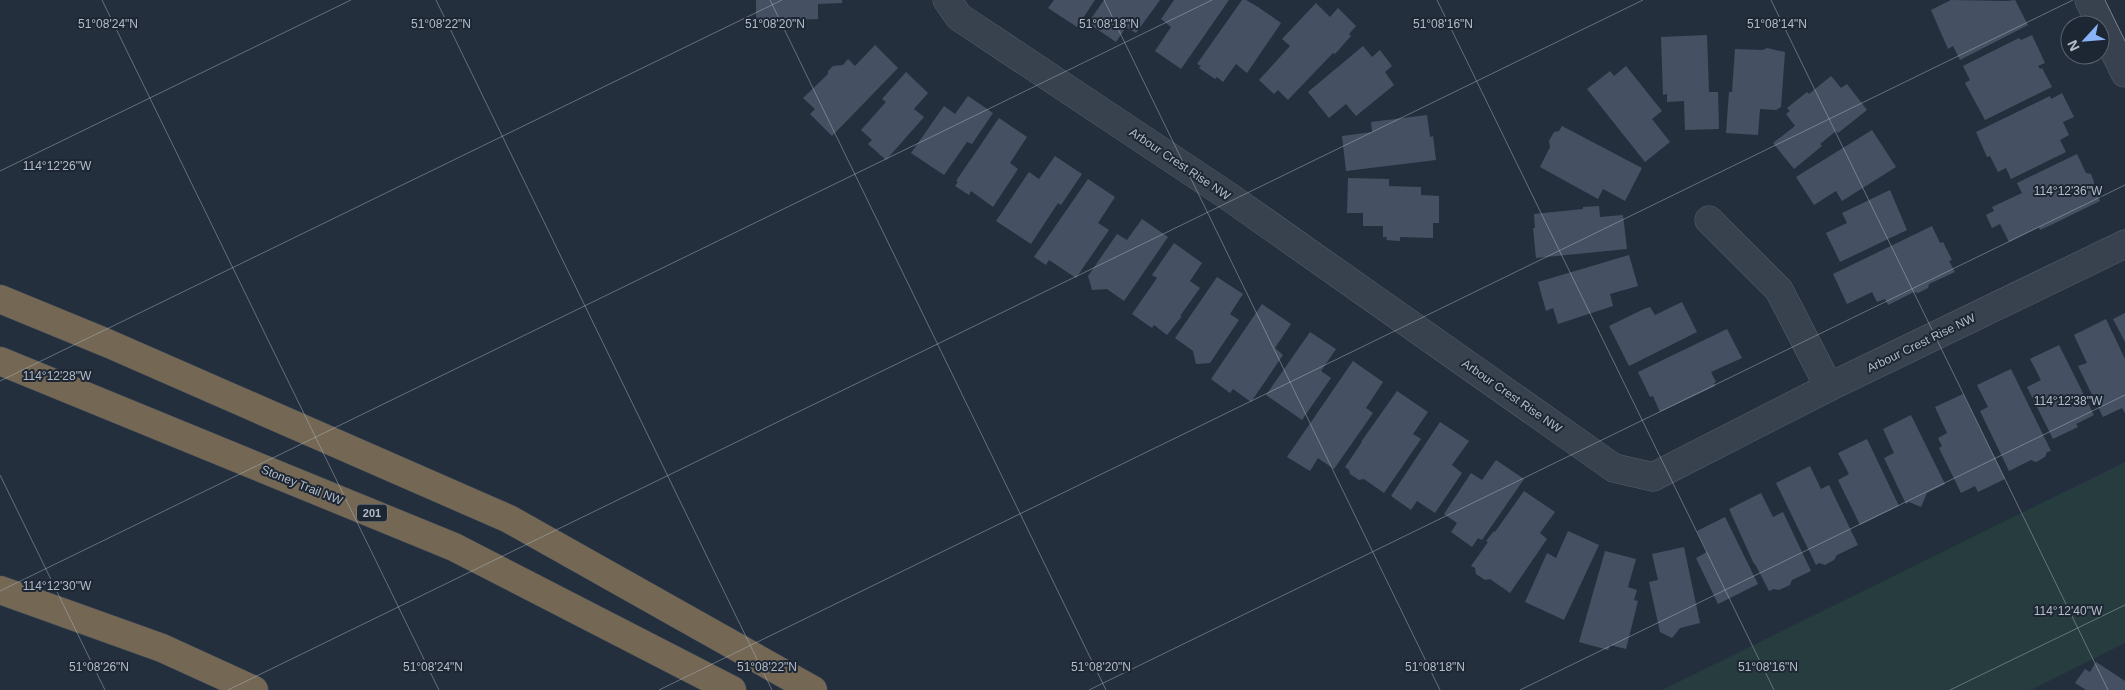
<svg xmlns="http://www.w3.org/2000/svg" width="2125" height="690" font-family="Arial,sans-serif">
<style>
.green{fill:#263c3f}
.building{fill:#455162}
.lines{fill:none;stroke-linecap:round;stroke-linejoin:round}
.minor-casing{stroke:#565f6c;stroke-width:29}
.motorway-casing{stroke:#434c59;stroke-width:29}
.minor{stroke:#38414e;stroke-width:28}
.motorway{stroke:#746855;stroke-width:28}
.ticks{fill:none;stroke:#b4bcc9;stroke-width:1;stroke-opacity:0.45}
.labels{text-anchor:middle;stroke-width:4;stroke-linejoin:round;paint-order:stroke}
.shield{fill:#1d2633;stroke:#878f9c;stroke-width:1}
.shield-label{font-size:11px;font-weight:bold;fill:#b4bcc9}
.street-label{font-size:12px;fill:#b4bcc9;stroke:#1d2633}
.ticks-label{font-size:12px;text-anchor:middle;fill:#b4bcc9;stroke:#1d2633;stroke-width:4;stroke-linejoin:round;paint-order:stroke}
</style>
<rect width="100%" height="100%" fill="#242f3e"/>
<!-- green -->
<polygon class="green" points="2125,462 2125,643 2031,690 1662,690"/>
<!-- building -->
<g class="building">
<polygon points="756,0 842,0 842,3 818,4 818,19 756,21"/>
<polygon points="1054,0 1095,0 1077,27 1048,8"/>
<polygon points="1104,0 1160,0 1136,33 1126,27 1116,42 1088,23"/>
<polygon points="1174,0 1229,0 1181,69 1155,51 1171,27 1161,19"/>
<polygon points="1242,0 1246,0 1258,7 1281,23 1247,73 1236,64 1223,82 1217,77 1215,79 1199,68 1201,66 1197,64"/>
<polygon points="1951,0 2006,1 2015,0 2028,25 1960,60 1953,46 1948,49 1931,10"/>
<polygon points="1316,3 1330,17 1338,8 1356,26 1349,34 1351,36 1335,54 1333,53 1288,100 1278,90 1274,94 1259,80 1290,46 1282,39"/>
<polygon points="1707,35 1709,92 1718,92 1719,129 1685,130 1684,101 1667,102 1667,94 1663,95 1661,37"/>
<polygon points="2032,35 2045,63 2038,66 2040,69 2042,68 2052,87 1985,120 1965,83 1970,80 1963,66 2019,38 2021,40"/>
<polygon points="875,45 898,68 832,136 810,114 815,109 803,98 828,74 828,71 833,66 843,65 848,59 855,66"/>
<polygon points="1363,46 1372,57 1380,50 1392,66 1385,72 1394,85 1356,116 1346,104 1329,118 1308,92"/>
<polygon points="1767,48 1785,52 1781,107 1776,110 1760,109 1758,135 1726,133 1729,92 1732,92 1735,49 1763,50"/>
<polygon points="1626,66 1662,111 1652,119 1670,142 1645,162 1587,89 1610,71 1614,76"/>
<polygon points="906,72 928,93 914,109 924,117 886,160 868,144 872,140 861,130 886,102 882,99"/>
<polygon points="1831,76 1841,88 1847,84 1867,110 1838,133 1836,131 1820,144 1822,146 1794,169 1773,143 1795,126 1786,114 1790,111 1787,108 1807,92 1809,94"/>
<polygon points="2062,93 2074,117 2063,122 2069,135 2060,140 2066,152 2011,179 2006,168 1998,172 1990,156 1987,157 1976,132 2050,96 2051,99"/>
<polygon points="968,96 993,113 972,144 967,142 944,175 911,153 944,106 955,114"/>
<polygon points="1427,115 1430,137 1433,136 1436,160 1346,171 1342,136 1372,132 1371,122"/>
<polygon points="999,118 1027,137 1010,163 1018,169 993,207 971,191 969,195 955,186 958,182 956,181"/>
<polygon points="1562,126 1642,168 1625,201 1603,189 1598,199 1540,167 1550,147 1549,141 1554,132 1559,131"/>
<polygon points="1872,130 1896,167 1842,201 1836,191 1814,205 1796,177"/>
<polygon points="2077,154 2086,173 2091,174 2094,182 2094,187 2100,201 2051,225 2040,230 2039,227 2009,242 2000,224 1992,228 1986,215 1994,211 1992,207 2022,193 2017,183"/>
<polygon points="1055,156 1082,174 1061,205 1058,203 1031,244 996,221 1029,172 1039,179"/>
<polygon points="1348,178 1389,179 1389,186 1421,187 1421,195 1439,196 1439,223 1433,223 1433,238 1400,237 1400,241 1386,240 1387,237 1383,237 1383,226 1363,226 1363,213 1347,213"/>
<polygon points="1088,179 1115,197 1098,223 1109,230 1076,278 1049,260 1046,265 1034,257"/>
<polygon points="1890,190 1907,230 1840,262 1826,233 1847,223 1842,213"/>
<polygon points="1599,206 1600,217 1623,215 1627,249 1536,258 1533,228 1535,228 1534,214 1583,209 1583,207"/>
<polygon points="1142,219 1168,237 1124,301 1107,289 1092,290 1088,276 1117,234 1127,240"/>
<polygon points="1932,226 1940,243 1943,242 1952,260 1949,261 1955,272 1929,284 1928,288 1918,293 1914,292 1888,305 1885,299 1877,302 1872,292 1847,304 1833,274"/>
<polygon points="1174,243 1202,263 1190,281 1200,288 1180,316 1182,316 1167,335 1154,325 1152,328 1132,314 1157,278 1152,275"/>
<polygon points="1629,255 1638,286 1610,294 1613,306 1558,324 1553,308 1546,311 1538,282"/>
<polygon points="1217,277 1243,294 1230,314 1239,320 1210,363 1196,364 1193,351 1175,338"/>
<polygon points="1682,302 1697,332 1629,366 1609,326 1644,309 1650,307 1655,315"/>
<polygon points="1262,304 1291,324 1275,348 1283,355 1251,402 1233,389 1230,393 1211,379"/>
<polygon points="2125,313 2125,342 2113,319"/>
<polygon points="2106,319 2125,359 2125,413 2122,408 2103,417 2078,366 2087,363 2074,335"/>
<polygon points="1727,329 1742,358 1711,372 1716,382 1714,383 1715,386 1660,412 1653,396 1650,397 1638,372"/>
<polygon points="1310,332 1336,349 1321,371 1331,378 1302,420 1266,395"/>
<polygon points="2059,345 2094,415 2076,424 2078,427 2053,439 2027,387 2041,380 2030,359"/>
<polygon points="1353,361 1383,382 1366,408 1373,413 1334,469 1318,458 1310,471 1287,457"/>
<polygon points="2011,369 2051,451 2047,452 2045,457 2036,462 2031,460 2009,471 1980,411 1988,407 1977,385"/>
<polygon points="1397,391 1428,412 1413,434 1421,439 1384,493 1364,479 1359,480 1350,474 1349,470 1345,467 1362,442 1361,442"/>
<polygon points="1963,394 2005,479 1978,492 1975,486 1961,493 1939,448 1942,446 1938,438 1947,433 1935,407"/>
<polygon points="1911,415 1945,484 1927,493 1921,507 1909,502 1906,504 1884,458 1894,453 1883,429"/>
<polygon points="1440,422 1469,441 1452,465 1462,473 1435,513 1417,501 1411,510 1391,496"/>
<polygon points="1867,439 1899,506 1860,525 1838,480 1849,474 1838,453"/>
<polygon points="1496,460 1524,479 1482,540 1478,538 1472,547 1451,532 1457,523 1444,514 1471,473 1482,480"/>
<polygon points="1810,466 1821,489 1829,485 1858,545 1837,555 1834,560 1825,565 1819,563 1816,565 1776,483"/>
<polygon points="1524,491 1555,512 1540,533 1547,539 1510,593 1490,579 1485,580 1476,574 1475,568 1471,566 1488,542 1486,541 1494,531 1495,532"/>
<polygon points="1761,493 1773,517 1783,512 1811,571 1792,580 1790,585 1779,590 1774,589 1769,591 1755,564 1754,564 1729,509"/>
<polygon points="1725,517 1758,584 1718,604 1696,558 1707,552 1697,531"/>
<polygon points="1568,531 1599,545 1564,620 1525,602 1547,553 1556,558"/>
<polygon points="1684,547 1700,623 1680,628 1672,638 1660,632 1649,582 1658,580 1652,554"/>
<polygon points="1605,551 1636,559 1628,587 1637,590 1634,600 1638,601 1626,649 1610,645 1608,650 1579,642"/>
<polygon points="2096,662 2125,681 2125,690 2086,690 2075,683 2085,669 2090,672"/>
</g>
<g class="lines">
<defs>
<g id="minor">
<polyline points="947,0 959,17 1228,196 1614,468 1653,477 1829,387 2125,244"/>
<polyline points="2089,0 2125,73"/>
<polyline points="1709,220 1779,290 1829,387"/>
</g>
<g id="motorway">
<polyline points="0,299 107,343 509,519 813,690"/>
<polyline points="0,361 454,547 732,690"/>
<polyline points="0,590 162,648 254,690"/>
</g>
</defs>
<!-- minor casing -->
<use href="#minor" class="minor-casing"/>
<!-- motorway casing -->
<use href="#motorway" class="motorway-casing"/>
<!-- minor -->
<use href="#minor" class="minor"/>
<!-- motorway -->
<use href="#motorway" class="motorway"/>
</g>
<!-- ticks -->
<path class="ticks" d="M102,0L439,690M436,0L772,690M770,0L1106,690M1104,0L1440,690M1437,0L1774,690M1771,0L2108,690M2105,0L2125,41M0,171L351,0M0,381L782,0M0,475L105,690M0,591L1212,0M228,690L1643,0M659,690L2073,0M1089,690L2125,185M1520,690L2125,395M1950,690L2125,605"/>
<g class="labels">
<!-- shield labels -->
<rect class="shield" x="357" y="504.5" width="30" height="17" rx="4"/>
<g class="shield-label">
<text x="372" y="517">201</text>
</g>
<!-- street labels -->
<g class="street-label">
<text transform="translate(1180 164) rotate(34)" y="4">Arbour Crest Rise NW</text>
<text transform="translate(1921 343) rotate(-26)" y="4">Arbour Crest Rise NW</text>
<text transform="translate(1512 396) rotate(35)" y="4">Arbour Crest Rise NW</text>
<text transform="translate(302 485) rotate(22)" y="4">Stoney Trail NW</text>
</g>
</g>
<g class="ticks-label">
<text x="108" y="28">51°08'24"N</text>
<text x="441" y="28">51°08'22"N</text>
<text x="775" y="28">51°08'20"N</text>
<text x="1109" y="28">51°08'18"N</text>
<text x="1443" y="28">51°08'16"N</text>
<text x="1777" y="28">51°08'14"N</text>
<text x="57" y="170">114°12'26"W</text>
<text x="2068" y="195">114°12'36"W</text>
<text x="57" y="380">114°12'28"W</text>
<text x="2068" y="405">114°12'38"W</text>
<text x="57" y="590">114°12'30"W</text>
<text x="2068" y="615">114°12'40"W</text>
<text x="99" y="671">51°08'26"N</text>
<text x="433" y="671">51°08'24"N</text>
<text x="767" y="671">51°08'22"N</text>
<text x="1101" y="671">51°08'20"N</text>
<text x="1435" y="671">51°08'18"N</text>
<text x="1768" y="671">51°08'16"N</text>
</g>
<!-- north arrow -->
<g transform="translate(2085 40) rotate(244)"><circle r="24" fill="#1d2633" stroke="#59626f"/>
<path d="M0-4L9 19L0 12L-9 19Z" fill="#8ab4f8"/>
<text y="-8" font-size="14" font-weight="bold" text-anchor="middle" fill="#b4bcc9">N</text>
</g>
</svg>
